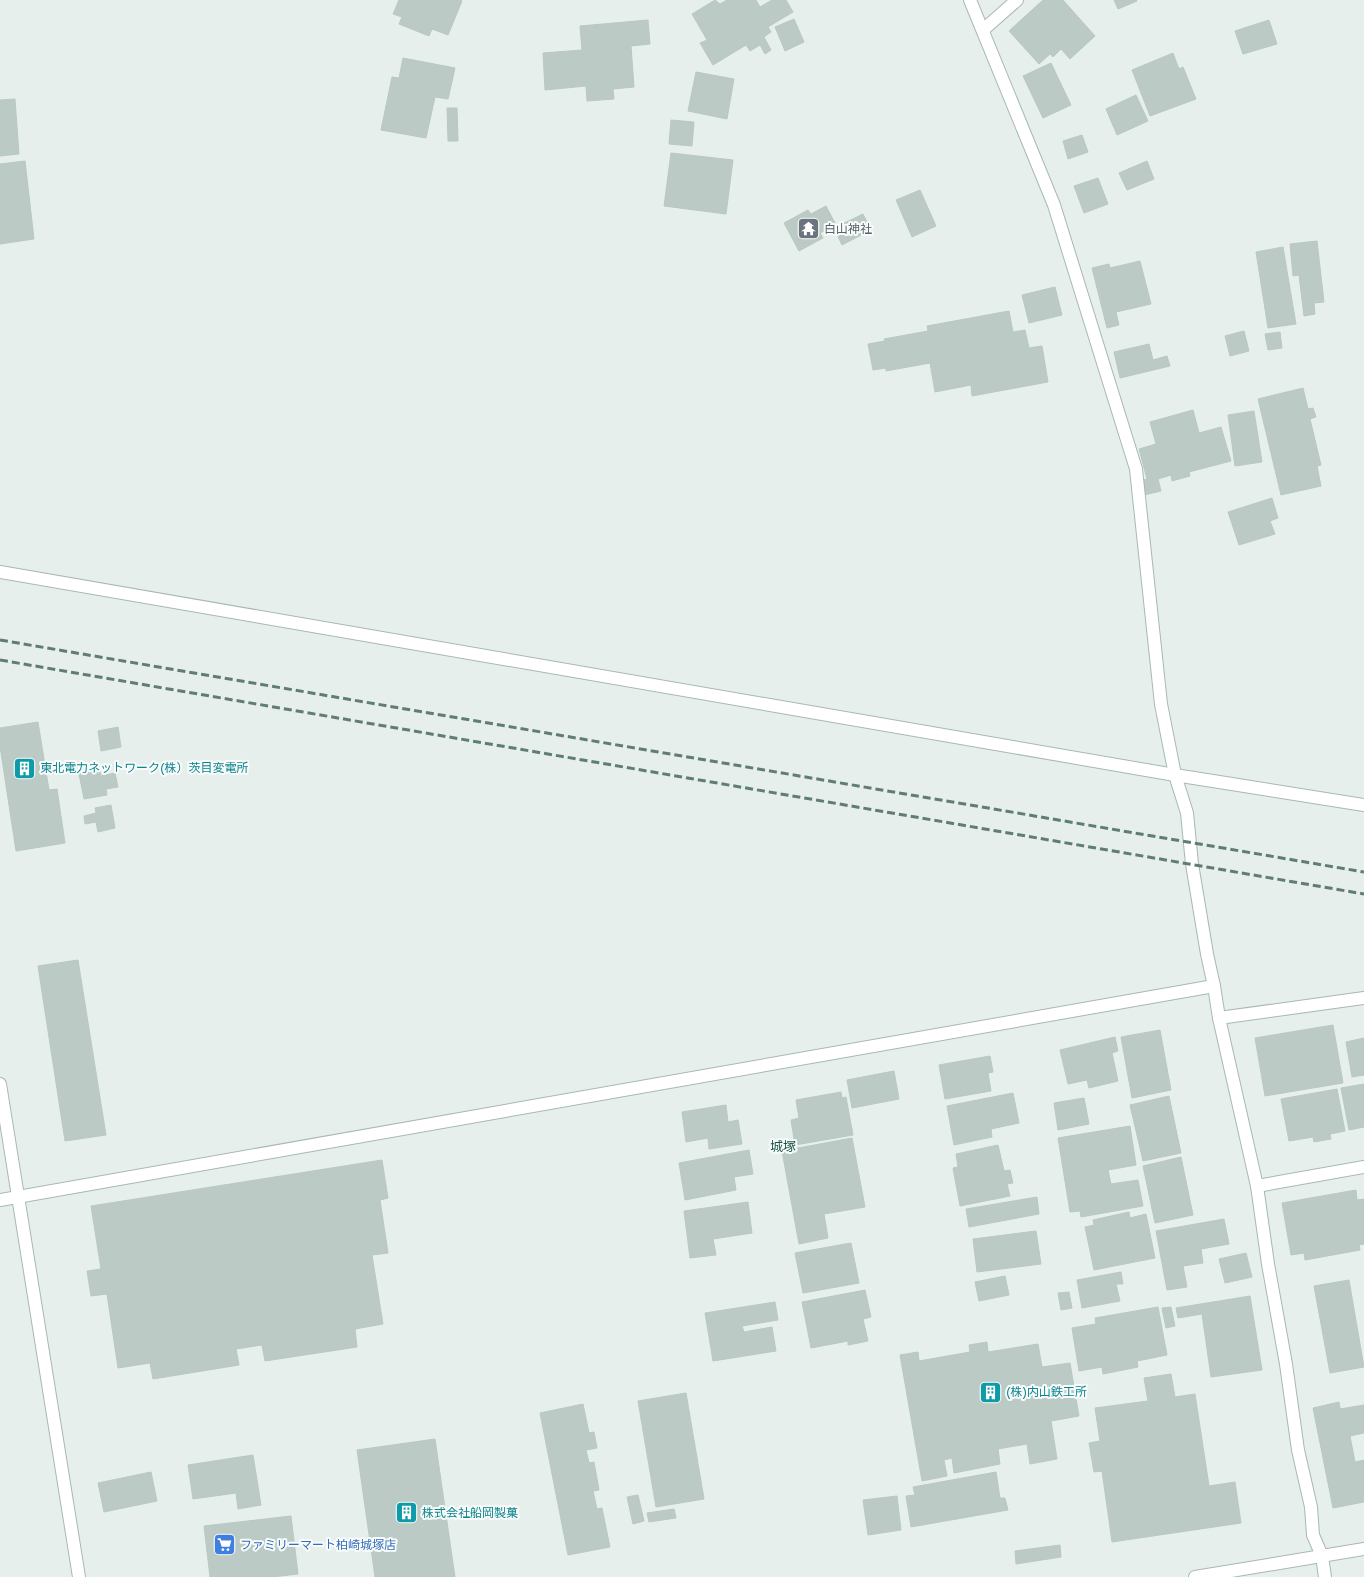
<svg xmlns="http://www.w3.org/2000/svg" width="1364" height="1577" font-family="'Golos Text','Noto Sans JP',sans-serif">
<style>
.building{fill:#bbcac4;stroke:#b8c9c2}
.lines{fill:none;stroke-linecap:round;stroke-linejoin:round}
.minor-casing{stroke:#a8b8b2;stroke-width:14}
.tertiary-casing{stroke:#a8b8b2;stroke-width:14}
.minor{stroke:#fff;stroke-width:12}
.tertiary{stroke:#fff;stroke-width:12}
.rail{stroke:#5f7d75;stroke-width:3;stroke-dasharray:8 4;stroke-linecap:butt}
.labels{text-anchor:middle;stroke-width:4;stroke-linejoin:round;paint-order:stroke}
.worship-label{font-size:12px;fill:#5b616d;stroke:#f7fbf9;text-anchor:start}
.culture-label{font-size:12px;fill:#0d838f;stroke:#f7fbf9;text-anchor:start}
.shop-label{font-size:12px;fill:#366cbe;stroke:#f7fbf9;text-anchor:start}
.neighbourhood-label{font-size:13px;fill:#1f5548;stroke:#f7fbf9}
</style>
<rect width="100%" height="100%" fill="#e6efeb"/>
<!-- building -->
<g class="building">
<polygon points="399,0 460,0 462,1 448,35 432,29 429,36 399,24 402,17 393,14"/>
<polygon points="715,0 720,4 727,0 756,0 760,7 772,0 786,0 793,12 768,27 771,32 764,37 771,50 765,54 760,45 750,51 746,45 713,65 700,43 707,40 692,14"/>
<polygon points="1043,0 1063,0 1095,36 1070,59 1061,49 1053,57 1050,54 1039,64 1009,31"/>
<polygon points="1114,0 1136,0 1137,1 1118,9"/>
<polygon points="794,19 804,42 785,51 775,27"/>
<polygon points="648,20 650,44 631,46 634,87 613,89 614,99 587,101 586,86 545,90 543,53 582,50 580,26"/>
<polygon points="1269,20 1277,44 1243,54 1235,31"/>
<polygon points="1173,53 1179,69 1183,67 1196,99 1150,116 1132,70"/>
<polygon points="403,58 455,68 448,99 435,97 426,138 381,130 392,77 399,78"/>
<polygon points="1051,63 1071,105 1043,118 1023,76"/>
<polygon points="696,72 734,79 727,119 688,111"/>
<polygon points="1136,95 1148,121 1117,135 1106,109"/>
<polygon points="15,99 19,154 0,156 0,100"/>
<polygon points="447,108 457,108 458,141 448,141"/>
<polygon points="671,120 694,122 692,146 669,144"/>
<polygon points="1082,135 1088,152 1068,159 1063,141"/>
<polygon points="671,153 733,160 726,214 664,206"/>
<polygon points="25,161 34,239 0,244 0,164"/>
<polygon points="1147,161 1154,179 1127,190 1119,173"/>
<polygon points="1098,178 1108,204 1084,213 1074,186"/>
<polygon points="920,190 936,226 912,237 896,200"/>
<polygon points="826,206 836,225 820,233 823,238 799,251 784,223 808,210 811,214"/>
<polygon points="863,214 871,230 842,245 834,228"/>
<polygon points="1317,241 1324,302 1314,303 1315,314 1304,316 1299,275 1293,276 1290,244"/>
<polygon points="1283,247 1296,324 1268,328 1256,252"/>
<polygon points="1140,261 1151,304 1116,312 1119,325 1107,328 1092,268 1109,264 1110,268"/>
<polygon points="1055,287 1062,315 1029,323 1022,295"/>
<polygon points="1009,311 1013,332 1025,330 1029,348 1042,346 1048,382 972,396 971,385 935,392 930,363 886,371 886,368 873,370 868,344 885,341 884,339 928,331 927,326"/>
<polygon points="1244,331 1249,351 1230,356 1225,336"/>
<polygon points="1280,332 1282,348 1268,350 1265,334"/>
<polygon points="1149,344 1153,360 1167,356 1170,366 1120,378 1114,352"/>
<polygon points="1303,388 1308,409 1313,408 1316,417 1310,419 1321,465 1317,466 1321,486 1281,495 1258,399"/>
<polygon points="1193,410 1199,433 1221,427 1231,461 1189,472 1190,476 1172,481 1171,475 1158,479 1161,491 1144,495 1140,481 1147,479 1139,449 1156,444 1150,422"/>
<polygon points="1254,411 1262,462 1235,466 1228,415"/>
<polygon points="1272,498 1278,518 1270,521 1275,534 1239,545 1228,512"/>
<polygon points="38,722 49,790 57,789 65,843 16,851 0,746 0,728"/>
<polygon points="118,727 121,747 101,751 98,731"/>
<polygon points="100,769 101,776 115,773 118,787 106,789 107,795 84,799 79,774"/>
<polygon points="111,805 115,828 98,832 96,822 85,824 84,816 96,813 95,808"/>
<polygon points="78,960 106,1135 65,1141 38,966"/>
<polygon points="1333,1025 1343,1083 1265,1096 1255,1038"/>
<polygon points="1160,1030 1171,1090 1132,1098 1121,1037"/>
<polygon points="1115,1037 1118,1051 1112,1053 1118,1081 1089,1088 1087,1080 1068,1084 1060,1050"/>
<polygon points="1364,1038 1364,1075 1352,1077 1346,1042"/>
<polygon points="990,1056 993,1072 988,1073 991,1091 945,1099 939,1065"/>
<polygon points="894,1071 899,1099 852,1108 847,1080"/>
<polygon points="1364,1084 1364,1127 1349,1130 1341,1088"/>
<polygon points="1337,1089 1345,1131 1330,1134 1331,1139 1314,1142 1313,1137 1289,1141 1281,1099"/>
<polygon points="841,1092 842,1098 846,1097 853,1135 795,1145 791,1120 799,1118 796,1100"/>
<polygon points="1013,1093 1019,1123 991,1129 992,1137 954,1145 947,1106"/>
<polygon points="1169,1096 1181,1153 1143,1161 1130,1105"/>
<polygon points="1084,1098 1089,1124 1058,1130 1054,1103"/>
<polygon points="726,1105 728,1122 738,1120 742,1144 709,1149 708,1138 686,1142 682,1112"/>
<polygon points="1130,1126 1136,1165 1108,1170 1111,1184 1138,1180 1143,1206 1081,1217 1080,1211 1070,1212 1058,1138"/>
<polygon points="852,1138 865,1207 824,1214 828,1238 799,1244 782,1151"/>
<polygon points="998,1145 1004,1171 1010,1170 1013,1183 1007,1184 1010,1196 960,1206 953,1168 958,1167 956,1154"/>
<polygon points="749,1150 753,1174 734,1177 736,1190 685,1200 679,1163"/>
<polygon points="1181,1157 1193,1215 1155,1223 1143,1166"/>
<polygon points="382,1160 388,1198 380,1200 388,1253 372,1255 383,1324 355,1329 357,1347 265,1361 262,1345 236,1349 239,1365 153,1379 150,1363 118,1368 107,1294 91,1296 87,1271 101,1269 91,1206"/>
<polygon points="1356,1190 1357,1200 1364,1199 1364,1244 1359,1245 1360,1250 1305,1260 1304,1253 1291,1255 1282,1203"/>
<polygon points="1037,1197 1039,1214 969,1227 966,1209"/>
<polygon points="748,1202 752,1233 713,1239 716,1255 690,1258 684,1211"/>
<polygon points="1129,1212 1130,1218 1146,1214 1155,1258 1094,1270 1085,1227 1094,1225 1093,1220"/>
<polygon points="1224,1219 1229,1244 1201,1249 1203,1263 1183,1266 1187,1287 1167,1290 1156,1231"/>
<polygon points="1036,1231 1041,1264 977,1272 973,1239"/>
<polygon points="851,1243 859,1283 803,1293 795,1253"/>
<polygon points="1246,1253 1252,1277 1225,1283 1219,1259"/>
<polygon points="1121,1272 1123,1284 1116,1284 1120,1301 1082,1308 1077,1280"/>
<polygon points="1005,1276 1009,1295 979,1301 975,1282"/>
<polygon points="1349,1280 1364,1367 1330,1373 1314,1286"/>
<polygon points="865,1290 871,1317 863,1319 868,1341 848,1345 848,1341 811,1348 802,1302"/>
<polygon points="1069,1292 1072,1308 1061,1310 1058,1293"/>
<polygon points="1250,1296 1262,1370 1211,1377 1202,1314 1178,1318 1176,1308"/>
<polygon points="775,1302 778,1320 742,1326 744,1332 772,1327 776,1351 713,1361 705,1313"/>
<polygon points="1158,1307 1167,1355 1137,1361 1138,1367 1103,1374 1102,1367 1079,1371 1072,1328 1096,1324 1095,1318"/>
<polygon points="1171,1307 1175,1326 1166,1328 1162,1308"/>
<polygon points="987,1342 988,1352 1038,1344 1042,1367 1070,1363 1079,1416 1051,1421 1057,1459 1030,1464 1027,1444 998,1449 1000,1464 954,1473 952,1458 944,1460 947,1476 922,1481 900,1355 918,1352 919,1361 970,1352 969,1345"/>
<polygon points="1171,1374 1175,1397 1195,1394 1209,1486 1235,1482 1241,1523 1112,1542 1102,1471 1094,1472 1089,1443 1100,1441 1095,1408 1148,1401 1144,1378"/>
<polygon points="686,1393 704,1499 656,1507 638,1401"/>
<polygon points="1339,1402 1340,1409 1364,1405 1364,1433 1350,1436 1355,1462 1364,1460 1364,1502 1333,1508 1313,1408"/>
<polygon points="583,1404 589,1433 594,1432 597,1448 586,1450 589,1463 594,1462 599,1490 593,1491 597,1509 602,1508 610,1547 568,1555 540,1413"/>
<polygon points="435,1439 455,1577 375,1577 357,1450"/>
<polygon points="253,1455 261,1505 238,1509 236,1493 193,1499 188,1465"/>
<polygon points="151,1472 157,1501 104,1512 98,1483"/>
<polygon points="996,1472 1000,1498 1005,1498 1008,1510 911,1527 906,1496 915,1495 913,1487"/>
<polygon points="638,1495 644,1521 633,1524 627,1497"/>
<polygon points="897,1496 901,1530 868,1535 863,1500"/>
<polygon points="674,1509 676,1518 649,1522 647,1513"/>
<polygon points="291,1516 298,1574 272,1577 210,1577 204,1526"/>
<polygon points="1060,1545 1061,1557 1016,1564 1015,1551"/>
</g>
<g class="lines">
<defs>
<g id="minor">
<polyline points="970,0 1054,205 1136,469 1161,704 1175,775 1187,813 1192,864 1207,954 1214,986 1219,1018 1257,1186 1268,1264 1286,1364 1298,1450 1311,1507 1313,1535 1322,1556"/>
<polyline points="983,30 1017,0"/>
<polyline points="0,572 1175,775 1364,805"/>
<polyline points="1219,1018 1364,998"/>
<polyline points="1257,1186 1364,1167"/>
<polyline points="0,1200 1214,986"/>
</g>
<g id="tertiary">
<polyline points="0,1084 79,1577"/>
<polyline points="1322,1556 1325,1577"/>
<polyline points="1195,1577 1364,1549"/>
</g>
</defs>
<!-- minor casing -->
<use href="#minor" class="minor-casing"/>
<!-- tertiary casing -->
<use href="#tertiary" class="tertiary-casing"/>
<!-- minor -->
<use href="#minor" class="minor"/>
<!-- tertiary -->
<use href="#tertiary" class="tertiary"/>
<!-- rail -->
<g class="rail">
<polyline points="0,640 1364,872"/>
<polyline points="0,660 1364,894"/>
</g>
</g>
<!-- icons -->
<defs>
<symbol id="temple-square" viewBox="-11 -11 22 22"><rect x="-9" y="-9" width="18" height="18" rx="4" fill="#6b7280" stroke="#f7fbf9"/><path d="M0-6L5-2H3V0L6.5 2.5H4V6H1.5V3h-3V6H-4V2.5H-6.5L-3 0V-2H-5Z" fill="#fff"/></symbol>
<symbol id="building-square" viewBox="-11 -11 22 22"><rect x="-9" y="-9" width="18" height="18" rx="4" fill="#0f9aa8" stroke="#f7fbf9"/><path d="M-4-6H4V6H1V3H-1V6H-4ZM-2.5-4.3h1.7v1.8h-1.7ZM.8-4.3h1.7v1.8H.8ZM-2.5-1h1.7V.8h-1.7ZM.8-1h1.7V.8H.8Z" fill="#fff"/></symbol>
<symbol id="supermarket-square" viewBox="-11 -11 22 22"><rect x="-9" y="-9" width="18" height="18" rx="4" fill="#3f7fe0" stroke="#f7fbf9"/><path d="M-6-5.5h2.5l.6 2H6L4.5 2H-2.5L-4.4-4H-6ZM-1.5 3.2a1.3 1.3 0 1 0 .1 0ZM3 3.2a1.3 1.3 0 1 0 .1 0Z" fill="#fff"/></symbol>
</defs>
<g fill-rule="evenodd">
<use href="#temple-square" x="796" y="216" width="25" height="25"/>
<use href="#building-square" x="12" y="756" width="25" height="25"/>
<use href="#building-square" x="978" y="1380" width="25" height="25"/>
<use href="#building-square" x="394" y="1500" width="25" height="25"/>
<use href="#supermarket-square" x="212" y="1532" width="25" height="25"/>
</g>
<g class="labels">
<!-- worship labels -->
<g class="worship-label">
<text x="824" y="233">白山神社</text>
</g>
<!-- culture labels -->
<g class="culture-label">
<text x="40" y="772">東北電力ネットワーク(株）茨目変電所</text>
<text x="1006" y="1396">(株)内山鉄工所</text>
<text x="422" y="1517">株式会社船岡製菓</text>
</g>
<!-- shop labels -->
<g class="shop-label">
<text x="240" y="1549">ファミリーマート柏崎城塚店</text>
</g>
<!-- neighbourhood labels -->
<g class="neighbourhood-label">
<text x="783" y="1151">城塚</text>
</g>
</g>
</svg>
